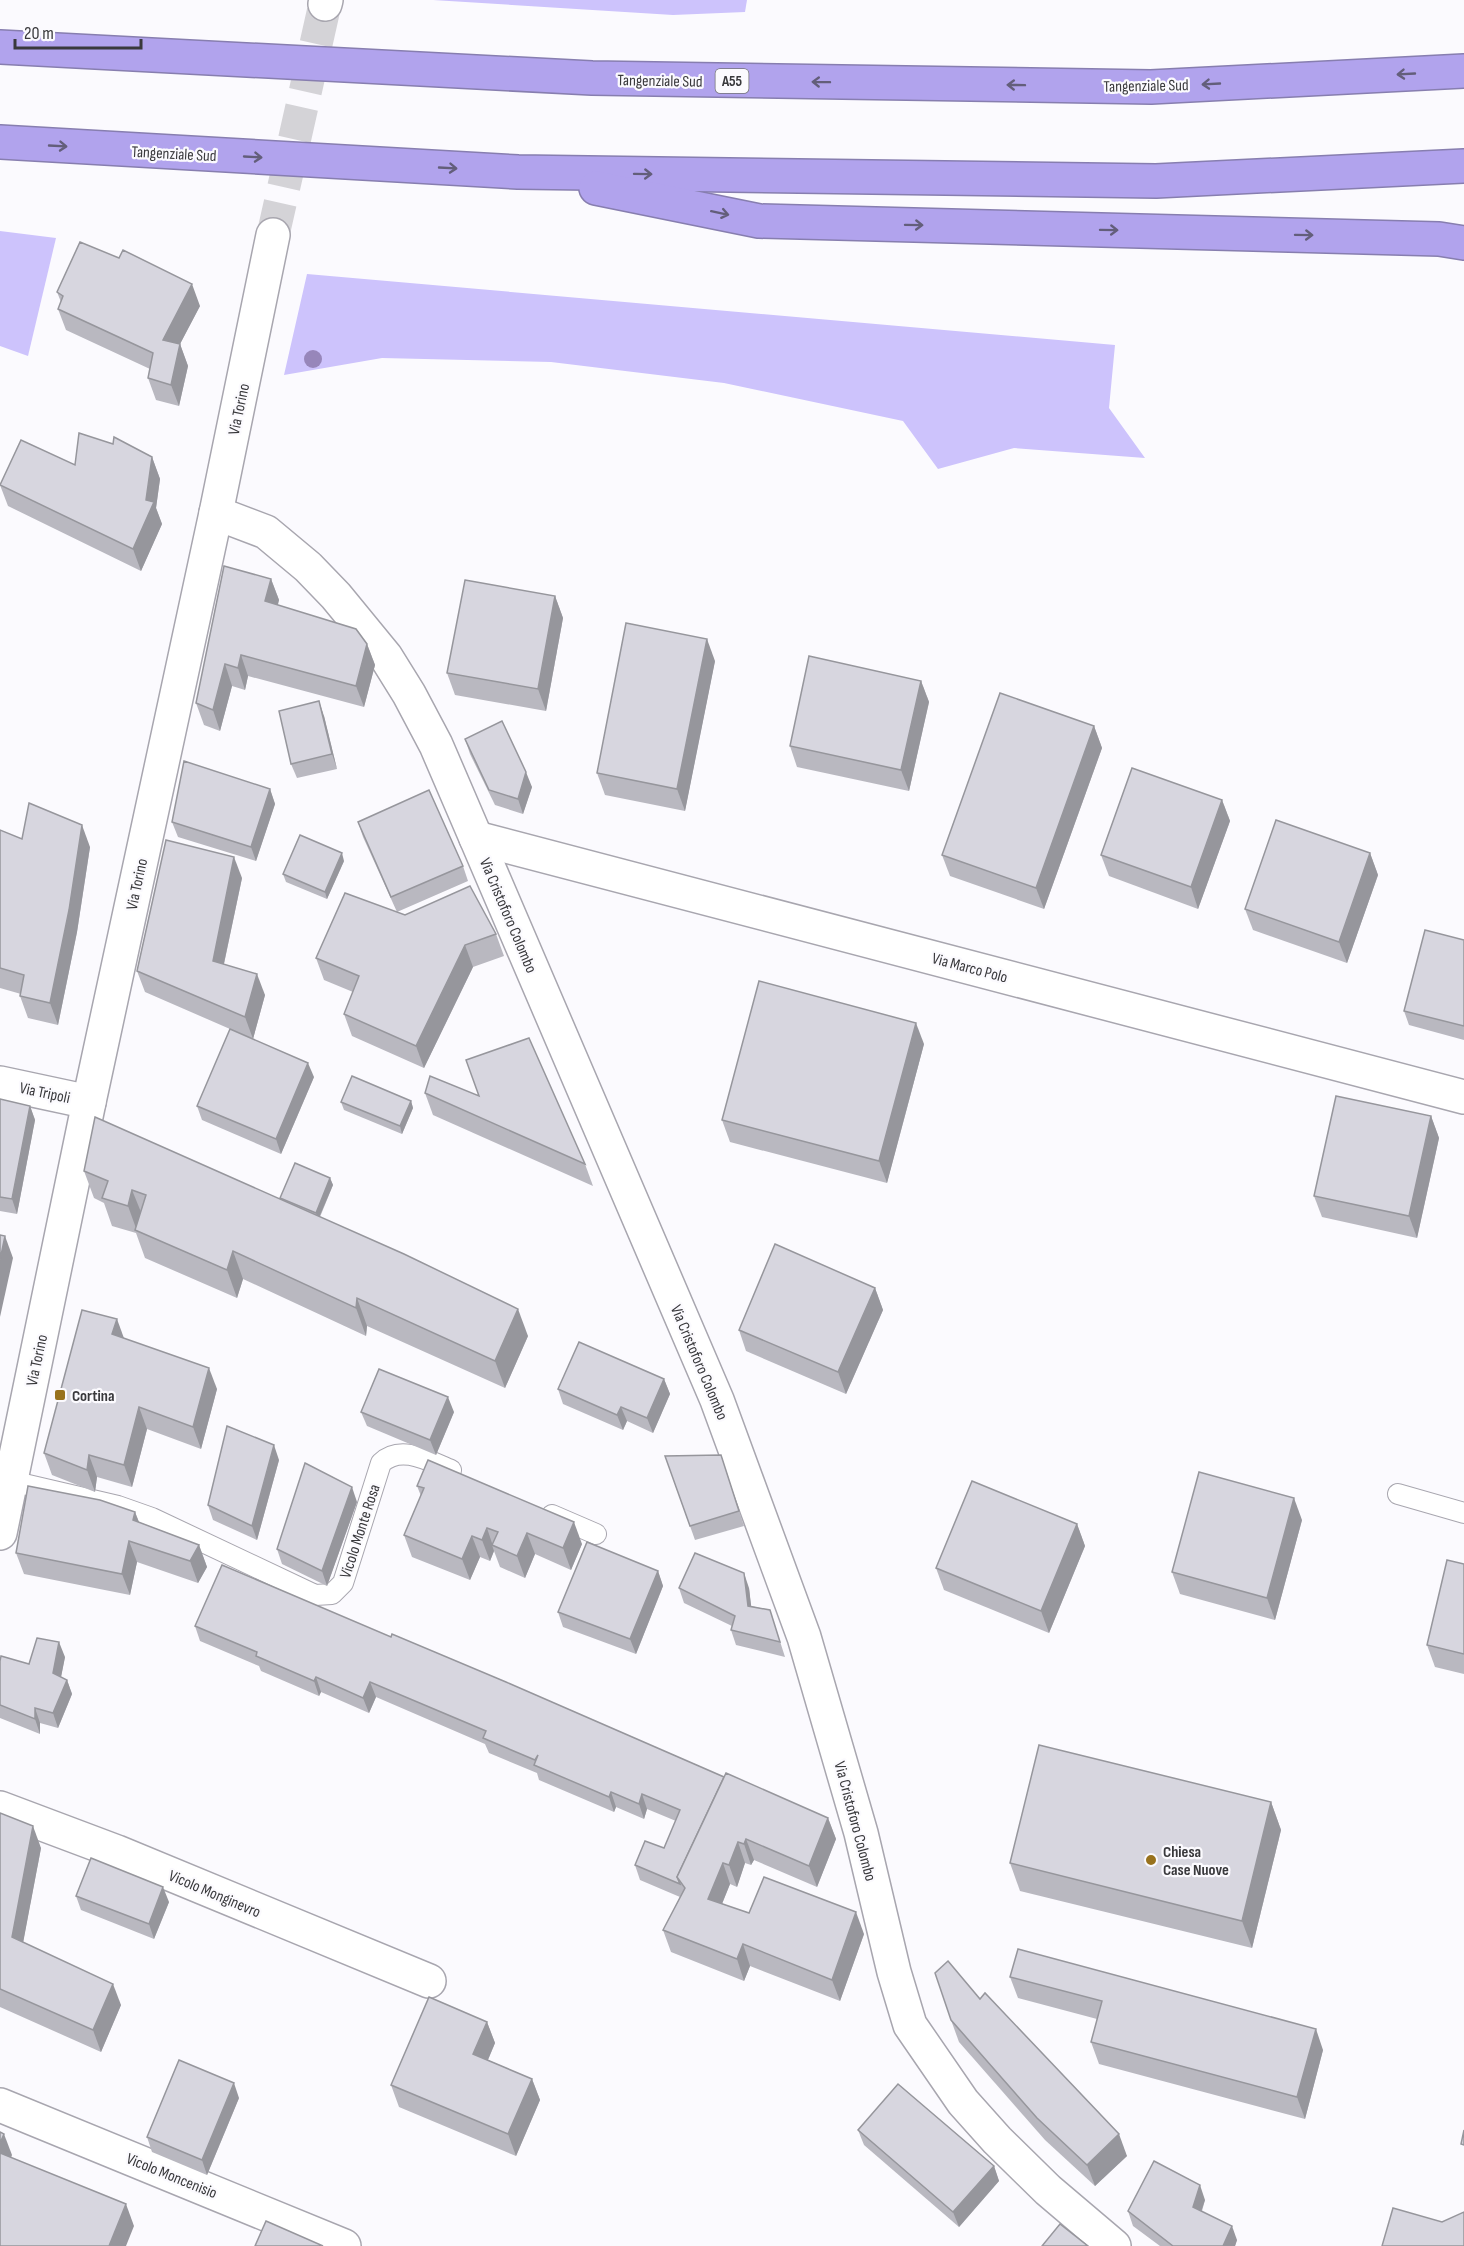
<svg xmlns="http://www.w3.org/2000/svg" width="1464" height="2246" font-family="'Sofia Sans Condensed',sans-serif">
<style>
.green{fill:#cdc3fc}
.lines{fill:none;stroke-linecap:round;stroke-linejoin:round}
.tertiary-tunnel{stroke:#d4d3d7;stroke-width:33;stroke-dasharray:33 16;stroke-linecap:butt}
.service-casing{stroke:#a8a6af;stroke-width:22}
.minor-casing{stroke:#a8a6af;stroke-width:36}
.tertiary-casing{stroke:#a8a6af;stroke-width:36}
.motorway-casing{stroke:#877eaf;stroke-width:36}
.service{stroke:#fff;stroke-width:20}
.minor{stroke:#fff;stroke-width:33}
.tertiary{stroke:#fff;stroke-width:33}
.motorway{stroke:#b1a3ed;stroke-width:33}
.tree{fill:#9786ba}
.wall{fill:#b9b8c0}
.shaded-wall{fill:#96969c}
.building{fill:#d7d6df;stroke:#96969c;stroke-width:1.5}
.oneway{stroke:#635e7a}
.poi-dot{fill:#98721d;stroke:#fbfafe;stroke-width:2}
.labels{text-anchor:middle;stroke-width:4.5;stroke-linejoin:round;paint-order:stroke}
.shield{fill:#fbfafe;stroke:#737376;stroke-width:1.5}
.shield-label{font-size:15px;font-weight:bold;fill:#39393c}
.street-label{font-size:16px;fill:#39393c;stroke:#fbfafe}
.poi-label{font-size:16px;font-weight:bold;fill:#39393c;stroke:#fbfafe;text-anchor:start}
</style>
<rect width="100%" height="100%" fill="#fbfafe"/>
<!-- green -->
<g class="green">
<polygon points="433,0 747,0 745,12 673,15"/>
<polygon points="0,231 56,238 28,356 0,346"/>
<polygon points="307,274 1115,345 1109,408 1145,458 1014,448 938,469 903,421 724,383 551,362 382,358 284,375"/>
</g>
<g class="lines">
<!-- tertiary-tunnel -->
<polyline class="tertiary-tunnel" points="273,235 325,4"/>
<defs>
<g id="service">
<path d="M11,1481L118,1506L152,1518L315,1595L332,1594L343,1583L381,1463C401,1444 429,1461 451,1470"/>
<polyline points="1398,1494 1464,1513"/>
<polyline points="552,1515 596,1534"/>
</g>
<g id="minor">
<polyline points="216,513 266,532 308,567 336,596 386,657 409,694 436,745 476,838 717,1400 804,1637 861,1833 894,1972 910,2025 963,2102 997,2140 1048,2190 1114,2246"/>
<polyline points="476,838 1464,1097"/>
<polyline points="0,1083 89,1102"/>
<polyline points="0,1808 117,1852 429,1981"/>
<polyline points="0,2105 344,2246"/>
</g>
<g id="tertiary">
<polyline points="325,4 326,0"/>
<polyline points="0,1533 89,1102 216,513 273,235"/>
</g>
<g id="motorway">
<polyline points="0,47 592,78 1151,87 1464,71"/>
<polyline points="0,142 518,172 1156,181 1464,166"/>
<polyline points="596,188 759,221 1439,239 1464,243"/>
</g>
</defs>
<!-- service casing -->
<use href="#service" class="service-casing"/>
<!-- minor casing -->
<use href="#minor" class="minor-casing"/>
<!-- tertiary casing -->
<use href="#tertiary" class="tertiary-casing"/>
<!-- motorway casing -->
<use href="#motorway" class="motorway-casing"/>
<!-- service -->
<use href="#service" class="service"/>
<!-- minor -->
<use href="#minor" class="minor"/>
<!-- tertiary -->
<use href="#tertiary" class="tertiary"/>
<!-- motorway -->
<use href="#motorway" class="motorway"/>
</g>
<!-- trees -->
<circle class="tree" cx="313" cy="359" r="9"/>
<!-- wall -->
<g class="wall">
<polygon points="57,292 200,306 180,344 188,366 179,406 156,400 148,378 150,369 66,330 58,309 61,302"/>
<polygon points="113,444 152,457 160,479 156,508 162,524 141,571 8,506 0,485 75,465"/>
<polygon points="271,579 279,600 278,605 367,644 375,665 364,707 248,676 245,690 232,686 220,731 204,725 196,703"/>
<polygon points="555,596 563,618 546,711 455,695 447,673"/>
<polygon points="715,661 685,811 605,795 597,773"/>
<polygon points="921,681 929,702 909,791 797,767 790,746"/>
<polygon points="324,716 337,769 297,778 291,764"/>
<polygon points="1094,726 1102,748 1044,909 950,876 942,855"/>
<polygon points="465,739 532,787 523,814 495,805 470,754"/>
<polygon points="270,789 275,804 256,861 178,837 172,822"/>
<polygon points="1222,800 1230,821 1198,909 1109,876 1101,855"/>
<polygon points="358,822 463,866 468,881 397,912 405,915 496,934 504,956 473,967 424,1068 352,1036 344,1014 353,992 324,980 316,958 397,912 363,837"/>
<polygon points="0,830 22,839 90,847 77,932 58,1025 28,1018 20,996 21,994 0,988"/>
<polygon points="1370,853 1378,875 1347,963 1253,930 1245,909"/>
<polygon points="344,861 327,899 286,882 283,874"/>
<polygon points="242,878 224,964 265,995 253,1039 145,992 137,971"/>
<polygon points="1464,940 1464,1040 1409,1025 1404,1011"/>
<polygon points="924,1044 887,1183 730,1142 722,1120"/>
<polygon points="314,1077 281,1154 202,1120 197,1106"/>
<polygon points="425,1093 585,1164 593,1186 433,1115"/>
<polygon points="0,1099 30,1106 35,1120 17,1214 0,1211"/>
<polygon points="411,1101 413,1108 402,1134 344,1110 341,1102"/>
<polygon points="1431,1116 1439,1138 1417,1238 1322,1217 1314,1196"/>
<polygon points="84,1171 281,1200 280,1198 330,1178 333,1185 320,1217 528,1336 505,1388 367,1326 366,1336 243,1279 237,1298 145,1258 136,1233 112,1226 104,1203 94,1198"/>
<polygon points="875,1288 883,1310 846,1394 746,1351 739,1330"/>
<polygon points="124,1338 217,1389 201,1449 147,1429 132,1487 97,1477 95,1492 52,1475 44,1453"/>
<polygon points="664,1379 670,1394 653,1433 627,1421 623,1430 563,1404 558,1389"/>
<polygon points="361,1412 454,1412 436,1455 367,1426"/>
<polygon points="665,1456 726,1470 744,1526 695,1540"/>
<polygon points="279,1460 257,1540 213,1520 208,1505"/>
<polygon points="417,1486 582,1544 571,1570 535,1554 525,1578 500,1567 494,1551 490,1561 480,1557 470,1580 412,1557 404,1535 421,1496"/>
<polygon points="357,1502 327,1586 282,1564 277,1549"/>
<polygon points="135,1512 139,1522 199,1545 207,1567 198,1583 137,1562 130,1595 24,1574 16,1553"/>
<polygon points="1302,1520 1275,1620 1180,1594 1172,1572"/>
<polygon points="1077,1524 1085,1546 1049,1633 944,1590 936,1568"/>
<polygon points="1464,1564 1464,1674 1435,1667 1427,1645"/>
<polygon points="658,1571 663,1586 636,1654 563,1627 558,1612"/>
<polygon points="679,1588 749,1588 751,1606 770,1610 785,1657 736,1645 731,1630 732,1626 684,1603"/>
<polygon points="195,1626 391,1637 724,1777 828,1818 836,1839 817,1887 754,1860 751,1865 745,1863 737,1887 730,1884 722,1904 749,1913 864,1934 840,2001 750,1966 744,1981 671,1952 663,1930 680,1897 640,1880 635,1865 664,1848 676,1821 647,1809 644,1819 616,1807 614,1812 539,1780 537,1773 489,1753 485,1744 376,1697 369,1713 321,1692 319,1696 261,1671 259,1666 200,1641"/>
<polygon points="65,1657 61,1677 67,1680 72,1694 58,1728 40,1723 40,1734 0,1718 0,1661 29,1664"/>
<polygon points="1271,1802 1281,1830 1252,1948 1020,1891 1010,1863"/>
<polygon points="0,1813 41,1848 23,1942 121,2005 101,2052 0,2007"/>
<polygon points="76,1896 169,1902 154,1939 81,1910"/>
<polygon points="1010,1977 1323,2050 1305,2119 1099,2064 1091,2042 1097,2019 1018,1998"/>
<polygon points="980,1999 1127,2156 1095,2186 1045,2140 959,2042 951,2020"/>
<polygon points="487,2022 495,2043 488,2060 532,2079 540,2100 516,2156 399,2107 391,2085"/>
<polygon points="239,2098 207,2175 152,2152 147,2137"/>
<polygon points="858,2130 994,2166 999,2181 959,2227 864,2145"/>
<polygon points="1205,2200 1202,2211 1237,2240 1235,2246 1160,2246 1133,2226 1128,2211"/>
</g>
<!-- shaded-wall -->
<g class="shaded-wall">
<polygon points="192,284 200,306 180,344 188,366 179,406 171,385 163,340"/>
<polygon points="152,457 160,479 156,508 162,524 141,571 133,549 146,500"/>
<polygon points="271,579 279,600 272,623 265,601"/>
<polygon points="555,596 563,618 546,711 538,689"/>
<polygon points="707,639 715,661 685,811 677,789"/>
<polygon points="367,644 375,665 364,707 356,686"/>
<polygon points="241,655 248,676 245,690 238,668"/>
<polygon points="225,664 232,686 220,731 213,710"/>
<polygon points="921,681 929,702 909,791 901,770"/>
<polygon points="319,701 324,716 337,769 332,754"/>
<polygon points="1094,726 1102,748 1044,909 1036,888"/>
<polygon points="526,772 532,787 523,814 518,799"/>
<polygon points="270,789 275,804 256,861 251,847"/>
<polygon points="1222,800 1230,821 1198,909 1191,887"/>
<polygon points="82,825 90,847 77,932 58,1025 50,1003"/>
<polygon points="342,853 344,861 327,899 325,892"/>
<polygon points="1370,853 1378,875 1347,963 1339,942"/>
<polygon points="234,857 242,878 220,982 213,961"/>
<polygon points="465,945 473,967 424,1068 416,1046"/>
<polygon points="257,974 265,995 253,1039 245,1017"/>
<polygon points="916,1023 924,1044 887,1183 879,1161"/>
<polygon points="308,1063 314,1077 281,1154 276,1139"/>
<polygon points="411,1101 413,1108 402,1134 400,1126"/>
<polygon points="30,1106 35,1120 17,1214 12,1199"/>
<polygon points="1431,1116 1439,1138 1417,1238 1409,1216"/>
<polygon points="330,1178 333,1185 318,1220 316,1213"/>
<polygon points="132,1190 143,1217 137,1231 128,1206"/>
<polygon points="5,1236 13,1258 0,1317 0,1260"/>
<polygon points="233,1251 243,1279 237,1298 227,1270"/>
<polygon points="875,1288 883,1310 846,1394 838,1372"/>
<polygon points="357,1298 367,1326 366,1336 356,1308"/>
<polygon points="518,1309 528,1336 505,1388 495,1361"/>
<polygon points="117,1319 125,1341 112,1334"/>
<polygon points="209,1368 217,1389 201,1449 193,1427"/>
<polygon points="664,1379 670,1394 653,1433 647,1418"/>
<polygon points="448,1397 454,1412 436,1455 430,1440"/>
<polygon points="139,1407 147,1429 132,1487 124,1465"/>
<polygon points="621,1407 627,1421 623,1430 617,1415"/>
<polygon points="274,1445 279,1460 257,1540 252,1526"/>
<polygon points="89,1455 97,1477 95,1492 87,1470"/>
<polygon points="352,1487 357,1502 327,1586 322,1571"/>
<polygon points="1294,1498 1302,1520 1275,1620 1267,1598"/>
<polygon points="135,1512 143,1533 133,1520"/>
<polygon points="574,1522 582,1544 571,1570 563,1548"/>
<polygon points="1077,1524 1085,1546 1049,1633 1041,1611"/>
<polygon points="487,1528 493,1546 492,1545 494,1551 490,1561 482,1540"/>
<polygon points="527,1533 535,1554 525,1578 517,1556"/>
<polygon points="472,1536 480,1557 470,1580 462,1559"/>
<polygon points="129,1541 137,1562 130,1595 122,1574"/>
<polygon points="199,1545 207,1567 198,1583 190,1561"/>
<polygon points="658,1571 663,1586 636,1654 630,1639"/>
<polygon points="744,1573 749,1588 753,1621 748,1606"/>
<polygon points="59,1642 65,1657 59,1687 53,1673"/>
<polygon points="316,1677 321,1692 319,1696 314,1681"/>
<polygon points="67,1680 72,1694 58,1728 53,1713"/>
<polygon points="370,1682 376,1697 369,1713 363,1698"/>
<polygon points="35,1708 40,1723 40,1734 35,1719"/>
<polygon points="611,1792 616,1807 614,1812 609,1797"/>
<polygon points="642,1794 647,1809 644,1819 639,1804"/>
<polygon points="1271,1802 1281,1830 1252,1948 1242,1921"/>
<polygon points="828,1818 836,1839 817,1887 809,1866"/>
<polygon points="33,1826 41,1848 20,1959 12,1937"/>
<polygon points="746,1839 754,1860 751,1865 744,1844"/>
<polygon points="738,1842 745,1863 737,1887 729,1865"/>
<polygon points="723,1863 730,1884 715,1921 708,1899"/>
<polygon points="163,1887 169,1902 154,1939 149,1924"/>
<polygon points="856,1912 864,1934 840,2001 832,1980"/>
<polygon points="743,1944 750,1966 744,1981 737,1959"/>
<polygon points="113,1984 121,2005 101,2052 93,2030"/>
<polygon points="487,2022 495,2043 481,2076 473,2054"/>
<polygon points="1316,2029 1323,2050 1305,2119 1297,2097"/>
<polygon points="532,2079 540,2100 516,2156 508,2134"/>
<polygon points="234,2083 239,2098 207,2175 202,2160"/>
<polygon points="4,2134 12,2155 5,2173 0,2160 0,2143"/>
<polygon points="1119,2134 1127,2156 1095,2186 1087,2165"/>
<polygon points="994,2166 999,2181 959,2227 953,2212"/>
<polygon points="1200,2185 1205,2200 1198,2221 1193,2207"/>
<polygon points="126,2204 134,2226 126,2246 109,2246"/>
<polygon points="1232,2226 1237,2240 1235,2246 1223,2246"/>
</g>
<!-- building -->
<g class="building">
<polygon points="80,242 119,258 123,250 192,284 163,340 180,344 171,385 148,378 153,353 58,309 63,296 57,292"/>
<polygon points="79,433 113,444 114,437 152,457 146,500 154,502 133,549 0,485 21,440 75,465"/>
<polygon points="224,566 271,579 265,601 356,629 367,644 356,686 241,655 238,668 225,664 213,710 196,703"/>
<polygon points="465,580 555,596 538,689 447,673"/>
<polygon points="626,623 707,639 677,789 597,773"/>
<polygon points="809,656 921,681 901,770 790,746"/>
<polygon points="1000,693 1094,726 1036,888 942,855"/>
<polygon points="319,701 332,754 291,764 279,711"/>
<polygon points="502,721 526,772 518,799 489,790 465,739"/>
<polygon points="184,761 270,789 251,847 172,822"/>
<polygon points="1132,768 1222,800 1191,887 1101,855"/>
<polygon points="429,790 463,866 391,897 358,822"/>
<polygon points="29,803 82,825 69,910 50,1003 20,996 24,975 0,968 0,830 22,839"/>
<polygon points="1276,820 1370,853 1339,942 1245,909"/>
<polygon points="300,835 342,853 325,892 283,874"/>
<polygon points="166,840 234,857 213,961 257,974 245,1017 137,971"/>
<polygon points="470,886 496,934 465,945 416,1046 344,1014 359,976 316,958 345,893 405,915"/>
<polygon points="1425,930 1464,940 1464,1026 1404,1011"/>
<polygon points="759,981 916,1023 879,1161 722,1120"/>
<polygon points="230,1029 308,1063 276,1139 197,1106"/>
<polygon points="529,1038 585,1164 425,1093 430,1076 479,1096 466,1060"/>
<polygon points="352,1076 411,1101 400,1126 341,1102"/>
<polygon points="1336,1096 1431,1116 1409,1216 1314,1196"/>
<polygon points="0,1099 30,1106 12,1199 0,1197"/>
<polygon points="95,1117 404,1254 518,1309 495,1361 357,1298 356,1308 233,1251 227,1270 135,1230 146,1195 132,1190 128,1206 102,1198 108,1181 84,1171"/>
<polygon points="295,1163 330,1178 316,1213 280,1198"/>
<polygon points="0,1235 5,1236 0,1260"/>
<polygon points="775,1244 875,1288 838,1372 739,1330"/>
<polygon points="82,1310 117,1319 112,1334 209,1368 193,1427 139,1407 124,1465 89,1455 87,1470 44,1453"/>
<polygon points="579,1342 664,1379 647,1418 621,1407 617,1415 558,1389"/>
<polygon points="379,1369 448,1397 430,1440 361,1412"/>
<polygon points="227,1426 274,1445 252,1526 208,1505"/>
<polygon points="721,1455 739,1511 690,1526 665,1456"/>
<polygon points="428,1460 574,1522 563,1548 527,1533 517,1556 492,1545 498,1532 487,1528 482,1540 472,1536 462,1559 404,1535 424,1488 417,1486"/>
<polygon points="305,1463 352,1487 322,1571 277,1549"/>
<polygon points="1199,1472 1294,1498 1267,1598 1172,1572"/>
<polygon points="972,1481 1077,1524 1041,1611 936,1568"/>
<polygon points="28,1486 100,1500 135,1512 133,1520 199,1545 190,1561 129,1541 122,1574 16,1553"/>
<polygon points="587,1542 658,1571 630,1639 558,1612"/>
<polygon points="695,1553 744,1573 748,1606 770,1610 780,1642 731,1630 735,1616 679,1588"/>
<polygon points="1447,1560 1464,1564 1464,1654 1427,1645"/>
<polygon points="222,1565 391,1637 392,1634 506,1682 724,1777 677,1877 680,1884 635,1865 645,1841 664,1848 680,1810 642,1794 639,1804 611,1792 609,1797 534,1765 538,1755 535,1760 483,1738 486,1731 370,1682 363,1698 316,1677 314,1681 256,1656 257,1652 195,1626"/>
<polygon points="37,1638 59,1642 53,1673 67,1680 53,1713 35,1708 35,1719 0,1705 0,1661 1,1656 29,1664"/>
<polygon points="1039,1745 1271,1802 1242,1921 1010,1863"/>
<polygon points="726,1773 828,1818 809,1866 746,1839 744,1844 738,1842 729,1865 723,1863 708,1899 749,1913 764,1877 856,1912 832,1980 743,1944 737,1959 663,1930 685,1888 677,1877"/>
<polygon points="0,1813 33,1826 12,1937 113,1984 93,2030 0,1989"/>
<polygon points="91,1858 163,1887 149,1924 76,1896"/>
<polygon points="1018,1949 1316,2029 1297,2097 1091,2042 1102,2001 1010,1977"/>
<polygon points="948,1961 980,1999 985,1993 1119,2134 1087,2165 1037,2118 951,2020 935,1973"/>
<polygon points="429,1997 487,2022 473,2054 532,2079 508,2134 391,2085"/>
<polygon points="179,2060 234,2083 202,2160 147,2137"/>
<polygon points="898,2084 994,2166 953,2212 858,2130"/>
<polygon points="1464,2130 1464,2145 1461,2144"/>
<polygon points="0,2132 4,2134 0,2143"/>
<polygon points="0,2153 126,2204 109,2246 0,2246"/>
<polygon points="1154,2161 1200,2185 1193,2207 1232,2226 1223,2246 1173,2246 1128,2211"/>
<polygon points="1393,2208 1442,2222 1464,2212 1464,2246 1382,2246"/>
<polygon points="266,2221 323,2246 255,2246"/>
<polygon points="1060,2224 1088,2246 1042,2246"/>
</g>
<!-- one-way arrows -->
<defs><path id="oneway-shaft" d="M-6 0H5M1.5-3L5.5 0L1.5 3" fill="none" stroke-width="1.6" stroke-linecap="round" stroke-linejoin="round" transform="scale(1.5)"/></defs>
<g class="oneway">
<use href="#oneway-shaft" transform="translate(1406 74) rotate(177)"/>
<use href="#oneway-shaft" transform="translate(821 82) rotate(-179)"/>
<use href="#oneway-shaft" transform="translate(1211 84) rotate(177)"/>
<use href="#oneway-shaft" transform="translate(1016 85) rotate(-179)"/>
<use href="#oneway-shaft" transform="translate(58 146) rotate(3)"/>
<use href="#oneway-shaft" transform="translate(253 157) rotate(3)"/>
<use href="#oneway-shaft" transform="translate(448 168) rotate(3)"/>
<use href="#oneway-shaft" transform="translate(643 174) rotate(1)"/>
<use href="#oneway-shaft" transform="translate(720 213) rotate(12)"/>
<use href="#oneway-shaft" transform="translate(914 225) rotate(1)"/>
<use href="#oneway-shaft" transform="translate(1109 230) rotate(1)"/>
<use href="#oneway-shaft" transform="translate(1304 235) rotate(1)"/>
</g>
<!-- markers -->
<g class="poi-dot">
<rect x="54" y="1389" width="12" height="12" rx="3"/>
<circle cx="1151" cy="1860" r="6"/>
</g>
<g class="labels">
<!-- shield labels -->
<rect class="shield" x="715.5" y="69" width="33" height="24" rx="4.5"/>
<g class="shield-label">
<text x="732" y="86">A55</text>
</g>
<!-- street labels -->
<g class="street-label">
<text transform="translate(660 80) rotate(1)" y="6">Tangenziale Sud</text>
<text transform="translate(1146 85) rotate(-1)" y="6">Tangenziale Sud</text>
<text transform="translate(174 153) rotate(3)" y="6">Tangenziale Sud</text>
<text transform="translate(238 409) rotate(-78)" y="6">Via Torino</text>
<text transform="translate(136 884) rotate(-78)" y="6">Via Torino</text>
<text transform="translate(509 915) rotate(67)" y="6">Via Cristoforo Colombo</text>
<text transform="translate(970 967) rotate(15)" y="6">Via Marco Polo</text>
<text transform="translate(45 1092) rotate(12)" y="6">Via Tripoli</text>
<text transform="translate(36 1360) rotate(-78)" y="6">Via Torino</text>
<text transform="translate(700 1362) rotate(67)" y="6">Via Cristoforo Colombo</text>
<text transform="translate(359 1531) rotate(-72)" y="6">Vicolo Monte Rosa</text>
<text transform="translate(856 1821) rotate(75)" y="6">Via Cristoforo Colombo</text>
<text transform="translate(215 1893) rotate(23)" y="6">Vicolo Monginevro</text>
<text transform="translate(172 2175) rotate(22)" y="6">Vicolo Moncenisio</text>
</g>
<!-- poi labels -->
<g class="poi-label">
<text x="72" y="1401">Cortina</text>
<text x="1163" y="1857">Chiesa<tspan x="1163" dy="18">Case Nuove</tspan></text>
</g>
</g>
<!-- scale -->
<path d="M15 39v9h126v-9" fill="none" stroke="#39393c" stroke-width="3"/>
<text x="24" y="39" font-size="18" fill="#39393c" stroke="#fbfafe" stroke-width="4.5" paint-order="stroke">20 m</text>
</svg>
